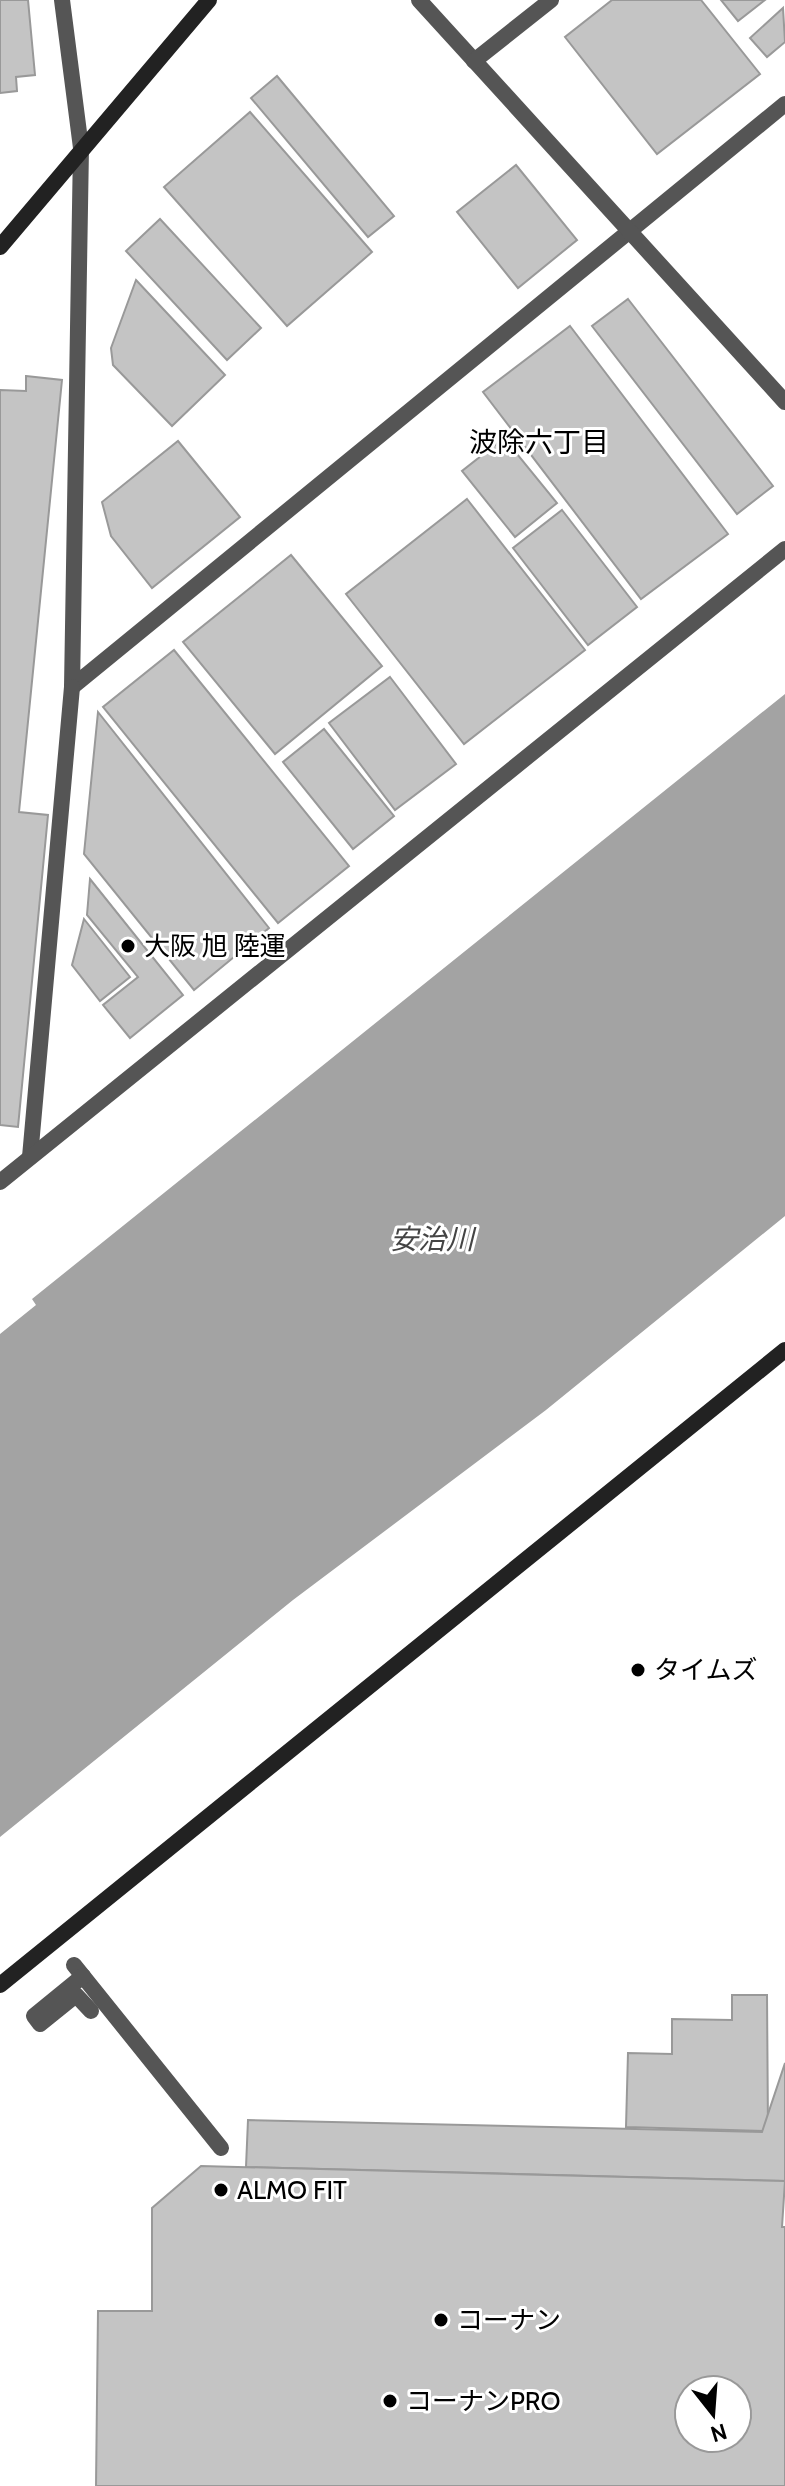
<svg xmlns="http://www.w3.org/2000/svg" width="785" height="2486" font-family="Cabin,'Noto Sans JP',sans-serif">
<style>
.water{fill:#a3a3a3}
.building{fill:#c4c4c4;stroke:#999;stroke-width:2;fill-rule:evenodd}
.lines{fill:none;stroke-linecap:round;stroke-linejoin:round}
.lane{stroke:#555;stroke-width:16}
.street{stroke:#555;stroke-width:16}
.secondary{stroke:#222;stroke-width:16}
.poi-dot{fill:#000;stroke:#fff;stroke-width:3}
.labels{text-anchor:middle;stroke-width:6;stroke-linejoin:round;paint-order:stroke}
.poi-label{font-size:26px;fill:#000;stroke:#fff;text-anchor:start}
.neighbourhood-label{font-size:28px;fill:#000;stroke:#fff}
.water-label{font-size:28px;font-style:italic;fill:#444;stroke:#fff}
</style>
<rect width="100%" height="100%" fill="#fff"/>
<!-- water -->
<polygon class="water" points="785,694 785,1216 546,1410 293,1600 0,1837 0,1334 36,1305 32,1299"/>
<!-- building -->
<g class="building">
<polygon points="0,0 28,0 35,75 16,77 17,91 0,93"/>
<polygon points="612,0 701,0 760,74 657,154 565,37"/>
<polygon points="721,0 765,0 738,21"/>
<polygon points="783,8 785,42 767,57 750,38"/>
<polygon points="277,76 394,216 368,237 251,98"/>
<polygon points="250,112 372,252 287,326 164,187"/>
<polygon points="516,165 577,240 518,288 457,212"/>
<polygon points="160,219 261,328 227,360 126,251"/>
<polygon points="136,280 225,375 172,426 113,365 111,348"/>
<polygon points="628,299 773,486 737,514 592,326"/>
<polygon points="570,326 728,534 641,599 483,392"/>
<polygon points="26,376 62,380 19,812 48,815 18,1127 0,1125 0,390 26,391"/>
<polygon points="504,438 557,503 515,537 462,471"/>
<polygon points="178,441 240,517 152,588 111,536 102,502"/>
<polygon points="467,499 585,650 464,744 346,594"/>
<polygon points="562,510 637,607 588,645 513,548"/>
<polygon points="291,555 382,666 275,754 183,642"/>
<polygon points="174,650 349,866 278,923 103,707"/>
<polygon points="390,677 456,764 395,810 329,723"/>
<polygon points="98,712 269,928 194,990 84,854"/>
<polygon points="324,729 394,816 353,849 283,762"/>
<polygon points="90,879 183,995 130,1038 103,1005 138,977 87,915"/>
<polygon points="84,919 130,977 100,1001 72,965"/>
<polygon points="732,1995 767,1995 768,2131 626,2127 628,2053 672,2054 672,2019 732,2020"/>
<polygon points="785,2063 785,2181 246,2167 248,2120 762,2132"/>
<path d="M201,2166L785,2181L782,2227H785V2486H96L98,2311H152V2208ZM689,2390H737V2438H689Z"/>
</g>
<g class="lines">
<!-- lane -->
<g class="lane">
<polyline points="74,1965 221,2148"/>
<polyline points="83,1976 34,2016 40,2024 76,1995 91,2011"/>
</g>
<!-- street -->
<g class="street">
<polyline points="62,0 81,148 72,687 785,104"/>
<polyline points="419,0 785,402"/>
<polyline points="474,61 551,0"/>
<polyline points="30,1157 72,687"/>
<polyline points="0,1182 785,549"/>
</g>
<!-- secondary -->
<g class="secondary">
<polyline points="0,247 209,0"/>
<polyline points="0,1985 785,1350"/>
</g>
</g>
<!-- markers -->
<g class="poi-dot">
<circle cx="128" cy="946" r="8"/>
<circle cx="638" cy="1670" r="8"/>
<circle cx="221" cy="2190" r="8"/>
<circle cx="441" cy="2320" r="8"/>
<circle cx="390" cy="2401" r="8"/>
</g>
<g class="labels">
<!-- poi labels -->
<g class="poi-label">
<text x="144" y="955">大阪 旭 陸運</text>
<text x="654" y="1679">タイムズ</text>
<text x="237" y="2199">ALMO FIT</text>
<text x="457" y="2329">コーナン</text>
<text x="406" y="2410">コーナンPRO</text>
</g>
<!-- neighbourhood labels -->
<g class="neighbourhood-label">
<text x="539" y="452">波除六丁目</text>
</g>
<!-- water labels -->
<g class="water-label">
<text x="432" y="1249">安治川</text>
</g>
</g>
<!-- north arrow -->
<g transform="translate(713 2414) rotate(163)"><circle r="38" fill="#ffffff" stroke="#999999" stroke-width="2"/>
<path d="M0-6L14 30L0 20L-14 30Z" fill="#000000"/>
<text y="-12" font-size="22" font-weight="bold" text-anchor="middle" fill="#000000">N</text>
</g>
</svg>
